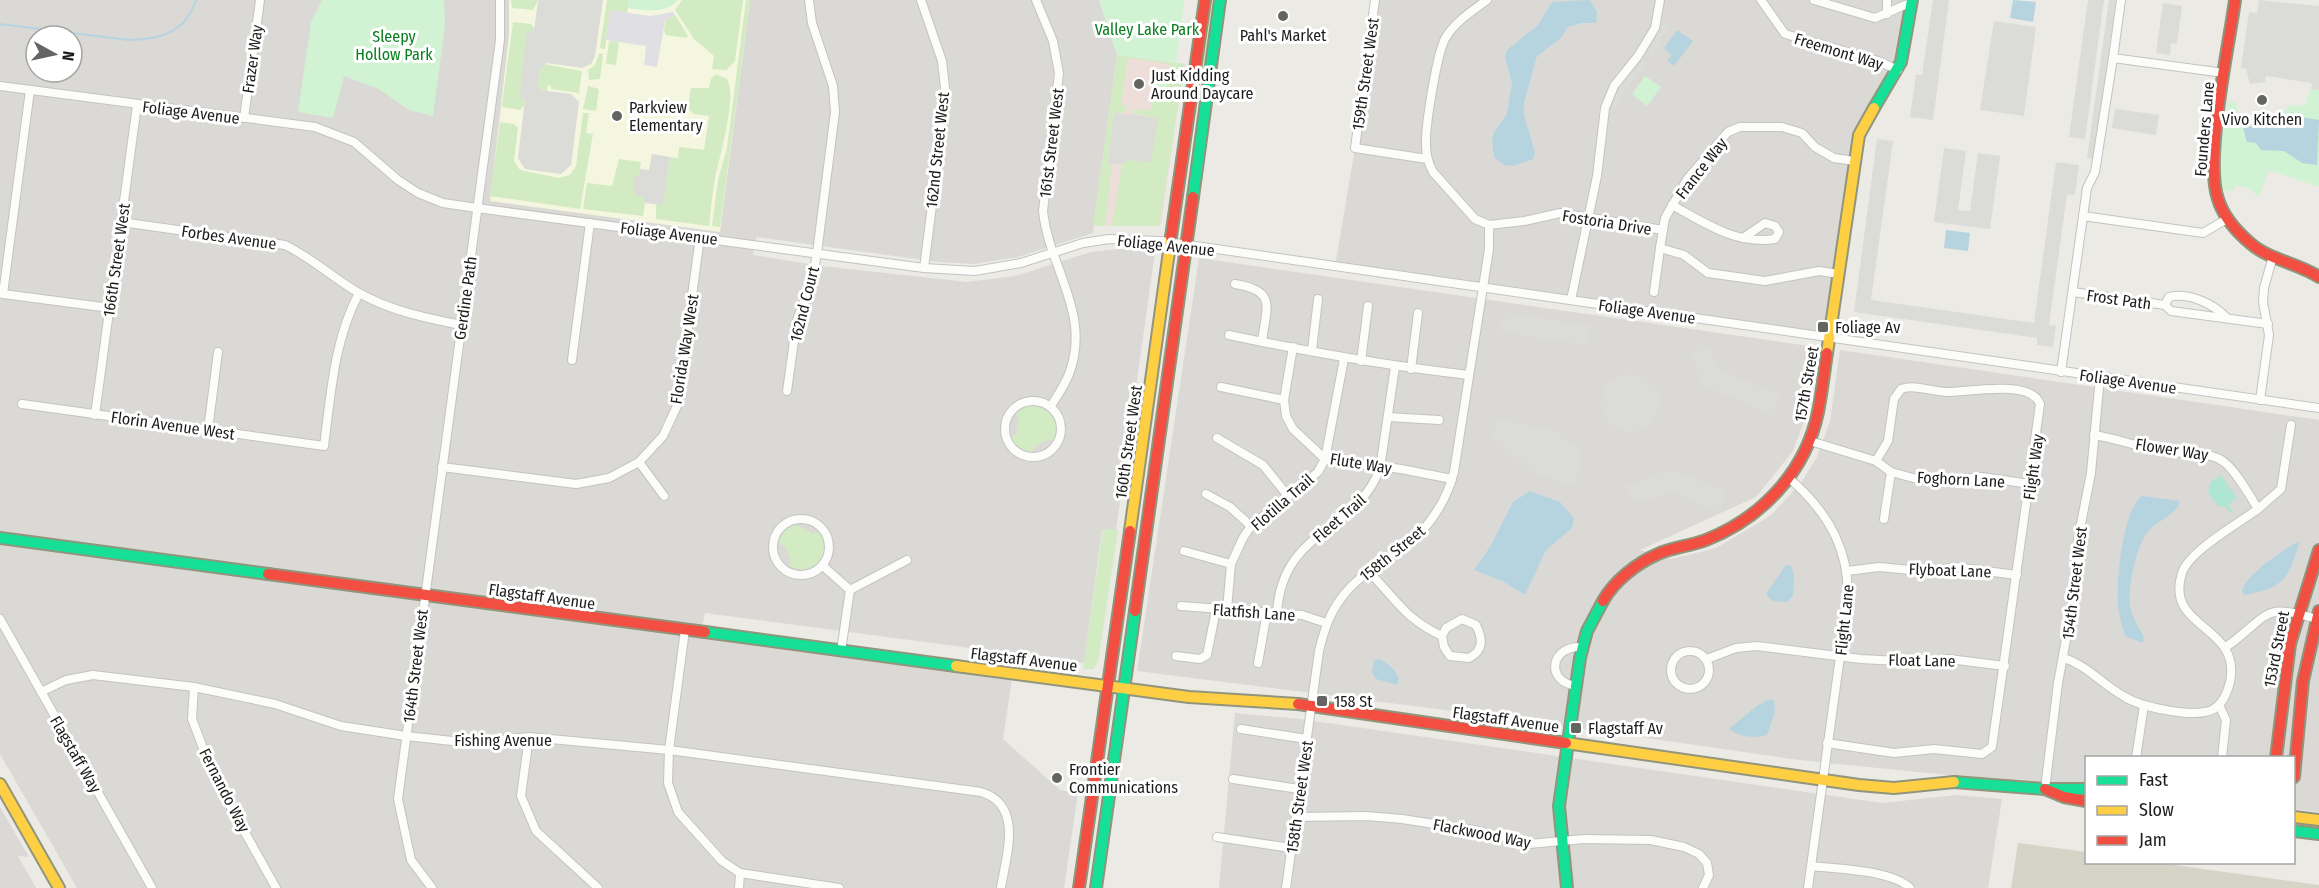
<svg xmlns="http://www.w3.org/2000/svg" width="2319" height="888" font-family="'Fira Sans Condensed',sans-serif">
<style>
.residential{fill:#dad9d6;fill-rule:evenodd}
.commercial{fill:#eeded9}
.education{fill:#f4f6df}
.construction{fill:#d4d5c6}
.grass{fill:#d3ebc2}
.park{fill:#d1f3d4}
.pitch{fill:#aee5d3}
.parking{fill:#dbdbd8}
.plaza{fill:#e0dfe4}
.water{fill:#b6d4e0}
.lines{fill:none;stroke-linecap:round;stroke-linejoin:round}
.stream{stroke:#b6d4e0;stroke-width:2}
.street-casing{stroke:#c3c3c1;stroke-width:10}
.fast-casing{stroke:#91957c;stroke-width:14}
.slow-casing{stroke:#91957c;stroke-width:14}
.jam-casing{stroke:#91957c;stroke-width:14}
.street{stroke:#fcfcfb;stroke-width:8}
.fast{stroke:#16e098;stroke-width:10}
.slow{stroke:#ffcf43;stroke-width:10}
.jam{stroke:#f24e42;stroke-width:10}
.poi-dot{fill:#646462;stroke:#fff;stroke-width:2}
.labels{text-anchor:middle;stroke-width:6;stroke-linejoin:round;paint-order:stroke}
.park-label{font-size:16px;fill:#077e1d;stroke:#fff}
.poi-label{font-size:16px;fill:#1c1c1c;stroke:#fff;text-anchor:start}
.street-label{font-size:16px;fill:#1c1c1c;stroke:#fff}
</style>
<rect width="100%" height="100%" fill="#ebeae5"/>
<!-- residential -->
<g class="residential">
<path d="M0,0H1099L1117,55L1093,233L1018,257L974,264L938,262L756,237L753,255L822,266L967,282L1015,276L1091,252L1120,249L1155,252L1116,530H1102L1084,663L705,613L701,632L1013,673L1003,739L1060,790L1078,793L1064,888H77L0,754ZM36,36H72V72H36Z"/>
<polygon points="1375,0 1912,0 1903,58 1865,120 1830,338 1335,267 1355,148"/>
<polygon points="1199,258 1816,347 1807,413 1793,451 1756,497 1640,550 1672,559 1716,548 1770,516 1801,483 1817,457 1830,421 1840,350 2319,420 2319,812 2294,809 2294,758 2086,758 2086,789 1799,760 1508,718 1137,671"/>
<polygon points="1235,713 1300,719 1882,803 1956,795 2002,799 1988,888 1219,888"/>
<polygon points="0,807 29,857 18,856 36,888 0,888"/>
</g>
<!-- commercial -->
<polygon class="commercial" points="1117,55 1184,64 1161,224 1093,226"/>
<!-- education -->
<polygon class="education" points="509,0 750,0 720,232 490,201 509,35"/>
<!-- construction -->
<polygon class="construction" points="2018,843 2086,852 2086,862 2160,863 2319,885 2319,888 2011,888"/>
<!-- grass -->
<g class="grass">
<polygon points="511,0 538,0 533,10 512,8"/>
<polygon points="607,0 629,0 627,13 610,10 605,49 602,49 600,47"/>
<polygon points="682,0 743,0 735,61 726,70 712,69 714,56 694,39 675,10"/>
<polygon points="746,0 750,0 720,227 712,226 718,180 727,148"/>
<polygon points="1209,0 1215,0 1207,69 1202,69"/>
<polygon points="675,15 688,36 686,38 666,35 664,31 666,19"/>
<polygon points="513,22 531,24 535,29 534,32 528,31 519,98 525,99 524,106 520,110 502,107 502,105"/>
<polygon points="609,41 619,42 616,65 606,64"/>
<polygon points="603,53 600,79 589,80 588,70 595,65 599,54"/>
<polygon points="1117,55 1185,64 1159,226 1112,226 1122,164 1129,160 1151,162 1158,118 1133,114 1132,109 1150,111 1153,98 1165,99 1170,64 1128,58 1121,105 1128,106 1124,113 1114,113 1108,163 1112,165 1105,226 1093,226"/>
<polygon points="544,64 582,71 579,93 551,89 551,86 548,85 547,91 541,90 538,84 541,67"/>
<path d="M716,74L727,79C738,96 719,158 715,179C712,194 711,210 709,226L656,219V204L663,205L670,157L678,158L679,147L704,150L709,116L694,114L688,109L691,88H709L711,79Z"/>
<polygon points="588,86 599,89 596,111 583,109"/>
<polygon points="583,113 589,113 586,133 593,134 580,209 490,196 500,122 514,124 518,128 514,161 520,170 559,178 570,175 576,166"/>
<polygon points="619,159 641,162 639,176 633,175 633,190 642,194 645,203 643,216 583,209 587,183 612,186"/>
<path d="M1027,406C1046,404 1064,420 1054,440C1044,439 1035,446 1031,453L1017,448L1011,437L1016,434L1019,419L1016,413Z"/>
<path d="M795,524L814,534L820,531C835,553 813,579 789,566L791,560L785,546L778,543L784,530Z"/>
<polygon points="1103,529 1118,530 1098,662 1093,669 1083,669"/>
</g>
<!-- park -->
<g class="park">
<polygon points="322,0 444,0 445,25 433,116 409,110 379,89 344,76 333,118 298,112 311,22"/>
<path d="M629,0H678C665,15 645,10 627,8Z"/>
<polygon points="1099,0 1184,0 1176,63 1117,55"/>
<polygon points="1157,69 1169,71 1165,99 1153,98"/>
<polygon points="1645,76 1661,87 1647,106 1632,94"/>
<polygon points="2311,89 2319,90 2319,187 2269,170 2259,197 2248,188 2235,185 2234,190 2221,192 2217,170 2228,101 2236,103 2239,118 2281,115 2290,105 2305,106"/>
</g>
<!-- pitch -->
<polygon class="pitch" points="2221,475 2237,498 2228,505 2233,511 2230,513 2226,507 2218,506 2208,492 2210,483"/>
<!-- parking -->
<g class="parking">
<polygon points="538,0 603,0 595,56 591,64 582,68 547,63 541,67 538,84 541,90 571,94 579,102 571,165 561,174 525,169 518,158 525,99 519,98 527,31 534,31"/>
<polygon points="1933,0 1949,0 1933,120 1910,117 1916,75 1922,75"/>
<polygon points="2088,0 2104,0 2085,139 2069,137"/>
<polygon points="2109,0 2116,0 2094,159 2087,158"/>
<polygon points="2259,0 2319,6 2319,90 2311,89 2312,83 2266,76 2265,82 2250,84 2246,69 2241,68 2249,12 2257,13"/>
<polygon points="2163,3 2182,6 2177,44 2171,43 2170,55 2156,53"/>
<polygon points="1662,21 1668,22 1665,31 1651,57 1646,53 1655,41"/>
<polygon points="1994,21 2036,27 2024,116 1980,110"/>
<polygon points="1643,59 1647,63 1622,95 1616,108 1611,107 1617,91"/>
<polygon points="2115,109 2159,115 2156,135 2112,128"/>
<polygon points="1114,113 1158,118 1151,162 1129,160 1122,164 1108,164"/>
<polygon points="1877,139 1893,141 1871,300 2034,323 2056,162 2079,165 2075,195 2067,194 2049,325 2056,326 2053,347 2037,345 2037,338 1854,312"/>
<polygon points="1944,148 1966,151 1958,210 1970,211 1978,153 2000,156 1990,229 1934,222"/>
<polygon points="652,154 670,157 663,205 645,203 642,195 636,196 633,190 633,175 639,176 640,169 649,170"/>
<polygon points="1504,312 1591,326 1588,345 1501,332"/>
<polygon points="1710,348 1719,369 1780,395 1772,415 1702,385 1691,353"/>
<circle cx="1630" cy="403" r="29"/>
<polygon points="1499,419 1560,432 1559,438 1568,440 1576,447 1580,457 1581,465 1574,483 1565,486 1564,482 1553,481 1545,474 1540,478 1493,437"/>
<polygon points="1665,471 1679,472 1725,492 1719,512 1671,492 1640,503 1638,498 1634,500 1625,487"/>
</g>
<!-- plaza -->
<polygon class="plaza" points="610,10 650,16 673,12 675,15 665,21 657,67 644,65 646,46 606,40"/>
<!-- water -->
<g class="water">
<polygon points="1590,0 1597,12 1596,23 1581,23 1568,27 1561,38 1537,56 1524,103 1524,115 1535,153 1533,159 1513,166 1504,165 1494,157 1492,140 1494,132 1507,114 1512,83 1505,57 1507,50 1538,25 1552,2"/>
<polygon points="2013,0 2036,2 2033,22 2010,18"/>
<polygon points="1677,30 1693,41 1674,66 1667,61 1672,55 1664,48"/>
<polygon points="2292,112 2301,117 2319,120 2317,165 2302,163 2284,151 2261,150 2256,143 2247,142 2243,127 2277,120"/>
<polygon points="1946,230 1970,233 1968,251 1944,248"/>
<polygon points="1530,491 1560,502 1574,518 1572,528 1546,550 1525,595 1504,582 1474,570 1490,547 1513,502"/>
<path d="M2142,496L2180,501C2177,513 2159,521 2150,529C2137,541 2127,590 2130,607C2133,618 2138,627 2144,637L2143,643L2125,636C2122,626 2119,615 2118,604C2116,582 2123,508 2142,496Z"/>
<path d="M2300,541C2288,578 2286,587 2245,595L2242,592C2243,576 2285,548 2300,541Z"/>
<polygon points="1786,565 1791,566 1794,575 1793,595 1787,602 1772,601 1766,594"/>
<path d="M1378,659C1387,661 1395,670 1399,678L1397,685L1376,679L1372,672L1374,661Z"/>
<path d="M1771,699L1774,700L1775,712L1767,735C1755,739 1739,737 1729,729L1758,705Z"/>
</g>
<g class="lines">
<!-- stream -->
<path class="stream" d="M0,24L129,40C161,39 185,33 196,0"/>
<defs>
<g id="street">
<polyline points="921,0 942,61 946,97 924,268"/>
<path d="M1036,0L1053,41L1059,73L1043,211C1049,268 1092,314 1069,374C1065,385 1057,396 1051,406"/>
<polyline points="1375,0 1355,148 1427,159"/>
<polyline points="1761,0 1785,34 1878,61 1898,70"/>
<polyline points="1814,0 1875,18 1912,2"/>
<polyline points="2121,0 2113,58 2224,73"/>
<polyline points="1887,14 1887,0"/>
<polyline points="0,86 315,127 354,142 398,180 418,193 443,203 477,208 924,268 975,271 1021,263 1083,243 1109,239 1161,241 2319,408"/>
<polyline points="30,90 3,294 110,308"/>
<polyline points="244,118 260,0"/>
<path d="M1672,205C1705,223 1736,245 1775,239L1779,232L1775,226L1765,223L1743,238"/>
<polyline points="2083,216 2203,233 2227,219"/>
<path d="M121,222L285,245C312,258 333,278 359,293C391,311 426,318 461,325"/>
<polyline points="1489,225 1524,221 1560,213 1663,230 1660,248 1684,255 1708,273 1765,281 1819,271 1839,274"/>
<polyline points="1663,230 1665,218 1688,178 1728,132 1740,127 1782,127 1802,133 1815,147 1834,158 1854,161"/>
<path d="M1235,284C1278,291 1266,307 1262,342"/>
<polyline points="1654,292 1660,248"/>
<polyline points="2073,292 2165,305 2171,311 2268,324"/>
<polyline points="1571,300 1597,176 1605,108 1614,86 1638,56 1655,28 1660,0"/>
<path d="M2165,305L2169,297C2189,292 2213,304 2226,317"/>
<path d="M1229,335C1309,352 1388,366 1469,375"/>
<polyline points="1293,347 1284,400 1286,416 1293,429 1325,459 1401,469 1452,479"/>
<polyline points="1312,350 1318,299"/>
<polyline points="572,360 590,223"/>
<polyline points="1361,361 1368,306"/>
<polyline points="1411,369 1418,313"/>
<polyline points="2061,372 2087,188 2095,172 2113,58"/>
<polyline points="1221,387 1284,400"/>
<polyline points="787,391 797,320 812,281 817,253 835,112 833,86 812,23 809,0"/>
<polyline points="2260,400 2269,335 2263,302 2264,288 2273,256"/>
<circle cx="1033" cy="429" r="28"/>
<path d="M22,404L324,446C331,393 334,340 359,293"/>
<polyline points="95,415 137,105"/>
<polyline points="1388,417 1439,420"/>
<polyline points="208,430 218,352"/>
<polyline points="1217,438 1263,465 1288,496"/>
<polyline points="1810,441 1876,461 1891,472 1917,479 1942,481 1982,477 2030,484"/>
<polyline points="639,462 664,496"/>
<polyline points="442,467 576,484 609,478 639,462 663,436 677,406 700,237"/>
<path d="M1790,479C1829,513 1852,553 1847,606L1808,888"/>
<polyline points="1206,494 1230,507 1251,526"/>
<polyline points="2258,509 2281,489 2291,425"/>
<circle cx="801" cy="547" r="28"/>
<polyline points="1884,519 1891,472"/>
<polyline points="1184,551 1231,564"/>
<polyline points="823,566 850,590"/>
<polyline points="1847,571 1879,567 1931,572 1955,567 2017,575"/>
<path d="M1369,572C1397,600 1404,618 1442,636L1444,647L1450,656L1469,658C1484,650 1483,639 1476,625L1462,619L1446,628L1442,636"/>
<polyline points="1181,606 1302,615 1326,623"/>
<polyline points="1227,610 1231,564 1243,538 1251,526 1318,472 1325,459 1344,359"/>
<path d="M1277,613C1282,528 1357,533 1380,468L1395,367"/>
<polyline points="0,619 152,888"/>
<polyline points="685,630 669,750 668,783 678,812 722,861 740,873 839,888"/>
<path d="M2226,647C2271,615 2261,601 2319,620"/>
<circle cx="1690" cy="670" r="19"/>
<polyline points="841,651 850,590 907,560"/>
<polyline points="1176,656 1200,659 1207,655 1216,610"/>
<path d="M2064,658C2089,666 2102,685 2125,697C2141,707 2187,716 2205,712C2220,710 2227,694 2230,682C2242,624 2164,630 2182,573C2189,551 2239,523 2258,509C2217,440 2223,461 2152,449C2133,445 2114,438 2094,435"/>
<polyline points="1707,659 1736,648 1757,646 1861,659 1917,662 1949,659 2005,666"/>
<polyline points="1258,663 1267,612"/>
<path d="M1576,686C1544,681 1551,645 1582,647"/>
<polyline points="194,687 192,719 214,777 276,888"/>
<path d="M41,692L66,680L93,675L194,687L275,704L341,726L406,736L471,743L529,737L669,750L981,792C1024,805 1006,855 1001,888"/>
<polyline points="2219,705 2226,720 2222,758"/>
<polyline points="1241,729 1307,739"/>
<polyline points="529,737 521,796 536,831 598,888"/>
<path d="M1827,743L1894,753L1934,749L1982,754L1992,747L2040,404C2031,379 1968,392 1948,392C1932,392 1916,384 1901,389L1894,399L1888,441L1876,461"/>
<polyline points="2136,758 2144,705"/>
<polyline points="1233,779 1299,789"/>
<polyline points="2045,789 2058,683 2073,601 2078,539 2091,473 2100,377"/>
<polyline points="1296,817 1366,816 1402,819 1474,830 1529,844 1584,839 1651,840 1684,847 1699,854 1707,863 1709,875 1703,888"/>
<polyline points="1217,837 1291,848"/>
<path d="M1811,866C1837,869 1892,870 1910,888"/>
<polyline points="432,888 411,860 398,799 500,40 500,0"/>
<polyline points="739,888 740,873"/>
<path d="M1286,888L1319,651C1324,631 1329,614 1342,597C1356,578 1377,566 1396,553C1425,533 1445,506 1454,472L1489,249V225L1475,219L1433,172C1428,163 1426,155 1426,145C1425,128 1437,51 1446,37C1456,21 1472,11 1487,0"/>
</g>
<g id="fast">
<polyline points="1874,108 1901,62 1912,0"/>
<polyline points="1193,197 1220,0"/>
<polyline points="0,538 268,574"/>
<polyline points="705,632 956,666"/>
<polyline points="1954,782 2045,789 2086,789"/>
<polyline points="2294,831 2319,834"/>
<polyline points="1096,888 1135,611"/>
<polyline points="1567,888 1559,806 1580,658 1587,631 1603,601"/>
</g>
<g id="slow">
<polyline points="1827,353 1859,135 1874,108"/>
<polyline points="1130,531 1171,237"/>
<polyline points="956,666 1189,697 1298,704"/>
<polyline points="1566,743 1859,785 1894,788 1954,782"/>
<polyline points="0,784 59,888"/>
<polyline points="2294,817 2319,820"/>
</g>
<g id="jam">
<path d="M2235,0C2229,46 2204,160 2218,199C2223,216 2236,231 2250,243C2269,260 2298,263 2319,277"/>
<polyline points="1171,237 1205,0"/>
<polyline points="268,574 705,632"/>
<path d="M1603,601C1614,581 1637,563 1658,554C1673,547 1691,546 1706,540C1762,518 1806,471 1818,412C1822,392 1824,373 1827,353"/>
<polyline points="1135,611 1193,197"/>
<polyline points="1298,704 1566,743"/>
<polyline points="2276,758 2290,644 2319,550"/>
<polyline points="2294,777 2303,681 2319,611"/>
<polyline points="2045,789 2064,797 2086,801"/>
<polyline points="1079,888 1130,531"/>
</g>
</defs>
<!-- street casing -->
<use href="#street" class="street-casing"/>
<!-- fast casing -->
<use href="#fast" class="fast-casing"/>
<!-- slow casing -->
<use href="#slow" class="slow-casing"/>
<!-- jam casing -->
<use href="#jam" class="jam-casing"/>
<!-- street -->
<use href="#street" class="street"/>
<!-- fast -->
<use href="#fast" class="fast"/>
<!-- slow -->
<use href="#slow" class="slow"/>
<!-- jam -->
<use href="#jam" class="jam"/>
</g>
<!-- markers -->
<g class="poi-dot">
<circle cx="1283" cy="16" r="6"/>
<circle cx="1139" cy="84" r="6"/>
<circle cx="2262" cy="100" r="6"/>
<circle cx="617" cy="116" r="6"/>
<rect x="1817" y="321" width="12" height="12" rx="3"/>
<rect x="1316" y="695" width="12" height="12" rx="3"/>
<rect x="1570" y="722" width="12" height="12" rx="3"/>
<circle cx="1057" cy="778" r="6"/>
</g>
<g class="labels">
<!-- park labels -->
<g class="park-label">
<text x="1147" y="35">Valley Lake Park</text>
<text x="394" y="42">Sleepy<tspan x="394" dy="18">Hollow Park</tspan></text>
</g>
<!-- poi labels -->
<g class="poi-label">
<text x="1283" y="41" text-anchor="middle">Pahl's Market</text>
<text x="1151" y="81">Just Kidding<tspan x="1151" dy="18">Around Daycare</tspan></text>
<text x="629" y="113">Parkview<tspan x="629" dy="18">Elementary</tspan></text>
<text x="2262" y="125" text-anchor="middle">Vivo Kitchen</text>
<text x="1835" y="333">Foliage Av</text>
<text x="1334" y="707">158 St</text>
<text x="1588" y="734">Flagstaff Av</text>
<text x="1069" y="775">Frontier<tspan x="1069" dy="18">Communications</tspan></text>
</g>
<!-- street labels -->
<g class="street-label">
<text transform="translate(1839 51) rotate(17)" y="6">Freemont Way</text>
<text transform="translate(252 59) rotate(-82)" y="6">Frazer Way</text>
<text transform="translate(1365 74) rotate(-82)" y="6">159th Street West</text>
<text transform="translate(191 112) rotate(7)" y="6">Foliage Avenue</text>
<text transform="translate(2204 129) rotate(-85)" y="6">Founders Lane</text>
<text transform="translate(1051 143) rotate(-83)" y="6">161st Street West</text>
<text transform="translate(937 150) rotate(-84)" y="6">162nd Street West</text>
<text transform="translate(1701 168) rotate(-52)" y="6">France Way</text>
<text transform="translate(1607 222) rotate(9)" y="6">Fostoria Drive</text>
<text transform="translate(669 233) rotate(7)" y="6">Foliage Avenue</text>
<text transform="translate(229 237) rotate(8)" y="6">Forbes Avenue</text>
<text transform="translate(1166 245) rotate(6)" y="6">Foliage Avenue</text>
<text transform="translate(116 260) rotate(-82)" y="6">166th Street West</text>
<text transform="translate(465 298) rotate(-82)" y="6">Gerdine Path</text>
<text transform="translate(2119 299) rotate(8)" y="6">Frost Path</text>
<text transform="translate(804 304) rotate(-76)" y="6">162nd Court</text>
<text transform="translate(1647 311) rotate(8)" y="6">Foliage Avenue</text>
<text transform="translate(684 349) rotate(-81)" y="6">Florida Way West</text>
<text transform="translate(2128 381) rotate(8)" y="6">Foliage Avenue</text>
<text transform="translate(1806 384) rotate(-80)" y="6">157th Street</text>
<text transform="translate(173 425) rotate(8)" y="6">Florin Avenue West</text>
<text transform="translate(1128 442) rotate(-82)" y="6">160th Street West</text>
<text transform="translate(2172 449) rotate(9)" y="6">Flower Way</text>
<text transform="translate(1361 463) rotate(9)" y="6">Flute Way</text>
<text transform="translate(2033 467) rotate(-82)" y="6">Flight Way</text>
<text transform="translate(1961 479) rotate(3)" y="6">Foghorn Lane</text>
<text transform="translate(1282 502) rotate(-41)" y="6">Flotilla Trail</text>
<text transform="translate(1339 518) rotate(-41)" y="6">Fleet Trail</text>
<text transform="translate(1392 553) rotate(-39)" y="6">158th Street</text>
<text transform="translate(1950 570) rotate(2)" y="6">Flyboat Lane</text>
<text transform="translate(2074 583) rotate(-83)" y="6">154th Street West</text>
<text transform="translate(542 596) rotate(8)" y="6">Flagstaff Avenue</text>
<text transform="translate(1254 612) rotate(4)" y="6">Flatfish Lane</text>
<text transform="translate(1844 620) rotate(-84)" y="6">Flight Lane</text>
<text transform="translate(2276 649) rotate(-79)" y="6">153rd Street</text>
<text transform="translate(1024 659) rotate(7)" y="6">Flagstaff Avenue</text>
<text transform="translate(1922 660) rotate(1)" y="6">Float Lane</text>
<text transform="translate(415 666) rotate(-83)" y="6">164th Street West</text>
<text transform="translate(1506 719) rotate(8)" y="6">Flagstaff Avenue</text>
<text x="503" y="746">Fishing Avenue</text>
<text transform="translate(76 754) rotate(60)" y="6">Flagstaff Way</text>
<text transform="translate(225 790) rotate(63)" y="6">Fernando Way</text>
<text transform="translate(1299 797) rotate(-82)" y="6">158th Street West</text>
<text transform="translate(1482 833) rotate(11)" y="6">Flackwood Way</text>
</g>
</g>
<!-- legend -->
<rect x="2085" y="756" width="210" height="108" fill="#ffffff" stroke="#a4a4a4" stroke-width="1.5"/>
<rect x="2097" y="776" width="30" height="9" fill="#16e098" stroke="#a4a4a4" stroke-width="1.5"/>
<text x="2139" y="786" font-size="18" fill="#1c1c1c">Fast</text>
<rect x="2097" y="806" width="30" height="9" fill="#ffcf43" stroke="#a4a4a4" stroke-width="1.5"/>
<text x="2139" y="816" font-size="18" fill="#1c1c1c">Slow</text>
<rect x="2097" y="836" width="30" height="9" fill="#f24e42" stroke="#a4a4a4" stroke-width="1.5"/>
<text x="2139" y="846" font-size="18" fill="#1c1c1c">Jam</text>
<!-- north arrow -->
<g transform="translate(54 54) rotate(98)"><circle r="28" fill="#ffffff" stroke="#a4a4a4" stroke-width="1.5"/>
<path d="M0-4.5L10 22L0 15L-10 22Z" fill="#646462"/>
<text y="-9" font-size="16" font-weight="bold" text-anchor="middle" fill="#1c1c1c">N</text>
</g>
</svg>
